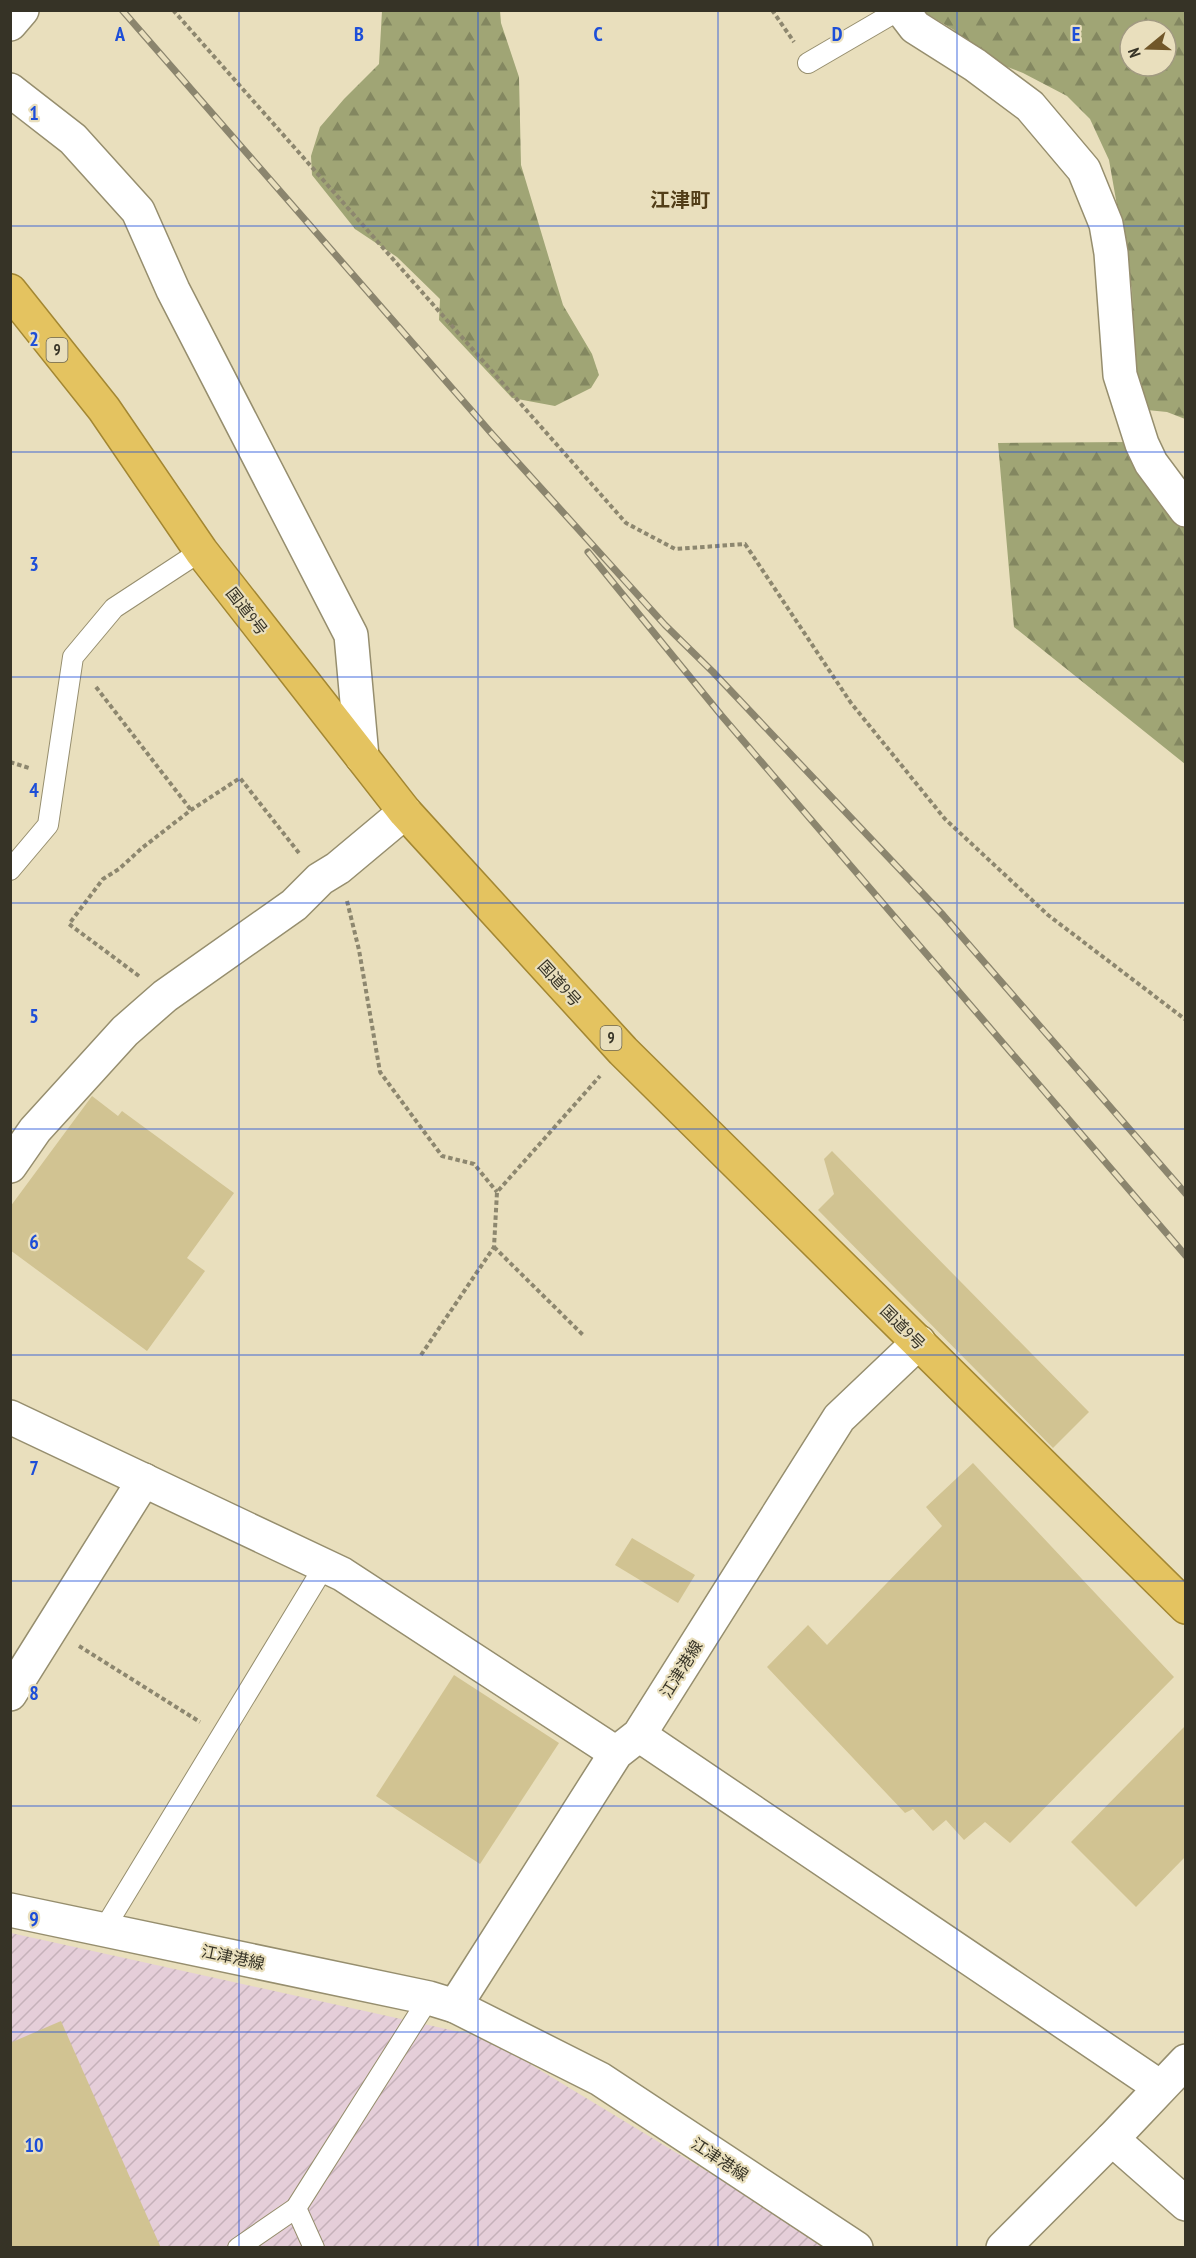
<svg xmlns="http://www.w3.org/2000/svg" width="1196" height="2258" font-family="'PT Sans Narrow','Noto Sans JP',sans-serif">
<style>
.industrial{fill:url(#industrial-furrows)}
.forest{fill:url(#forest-firs);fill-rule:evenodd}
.building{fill:#d1c392}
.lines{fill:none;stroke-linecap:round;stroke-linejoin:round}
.service-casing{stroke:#968e6e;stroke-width:22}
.minor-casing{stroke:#968e6e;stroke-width:36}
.secondary-casing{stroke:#968e6e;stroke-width:36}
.trunk-casing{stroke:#a38732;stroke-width:36}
.path{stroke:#8d876f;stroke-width:4;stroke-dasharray:4.5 3;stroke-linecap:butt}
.service{stroke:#fff;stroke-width:20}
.minor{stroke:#fff;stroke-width:33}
.secondary{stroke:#fff;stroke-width:33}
.trunk{stroke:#e4c360;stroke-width:33}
.rail-casing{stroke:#8b856e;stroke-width:7}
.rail{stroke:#e9dfbd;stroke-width:4.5;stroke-dasharray:14;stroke-linecap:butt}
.grid{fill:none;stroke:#1d4ed8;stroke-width:1.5;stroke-opacity:0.55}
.labels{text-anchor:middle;stroke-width:4.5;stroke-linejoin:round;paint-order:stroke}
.shield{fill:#e9dfbd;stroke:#6c6753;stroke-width:1.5}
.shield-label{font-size:15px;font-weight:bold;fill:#363326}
.street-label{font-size:16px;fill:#363326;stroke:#e9dfbd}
.quarter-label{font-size:20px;font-weight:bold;fill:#523e18;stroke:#e9dfbd}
.grid-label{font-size:20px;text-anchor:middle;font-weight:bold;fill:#1d4ed8;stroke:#e9dfbd;stroke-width:4.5;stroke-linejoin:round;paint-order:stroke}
</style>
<defs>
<pattern id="industrial-furrows" width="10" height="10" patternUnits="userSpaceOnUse" patternTransform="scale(1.5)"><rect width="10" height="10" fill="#e5ced9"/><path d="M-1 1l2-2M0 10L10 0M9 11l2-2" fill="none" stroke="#c5b1ba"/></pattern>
<pattern id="forest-firs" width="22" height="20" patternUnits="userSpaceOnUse" patternTransform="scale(1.5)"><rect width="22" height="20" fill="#a0a575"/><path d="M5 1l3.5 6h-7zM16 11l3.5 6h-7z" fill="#838760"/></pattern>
</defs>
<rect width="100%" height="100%" fill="#e9dfbd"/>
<!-- industrial -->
<polygon class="industrial" points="11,1933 487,2038 832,2247 11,2248"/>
<!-- forest -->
<g class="forest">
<polygon points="382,11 500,11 501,23 519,77 521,165 563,305 592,354 599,375 591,388 555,406 512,398 439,320 440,299 397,257 355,229 312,175 311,156 320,127 344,99 379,64"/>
<path d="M922,11H1185V419L1167,412L1147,410L1134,363L1132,291L1109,160L1090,119L1067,96L1023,73L971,53L954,30ZM1130,30H1166V66H1130Z"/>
<polygon points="1132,442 1174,516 1185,527 1185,764 1014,627 998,443"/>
</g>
<!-- building -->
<g class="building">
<polygon points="92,1096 118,1116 122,1111 234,1193 187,1258 205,1271 147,1351 10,1250 10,1207"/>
<polygon points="832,1151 1089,1412 1053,1448 818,1210 834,1194 824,1159"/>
<polygon points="973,1463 1174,1677 1010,1843 985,1822 964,1840 946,1820 933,1831 913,1809 905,1813 767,1667 808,1625 827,1645 942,1526 926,1507"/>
<polygon points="632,1538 695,1575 678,1603 615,1565"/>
<polygon points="454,1675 559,1743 480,1864 376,1796"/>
<polygon points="1186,1725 1186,1856 1136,1907 1071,1842"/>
<polygon points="61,2021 161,2248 10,2248 10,2043"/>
</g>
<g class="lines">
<defs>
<g id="service">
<polyline points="808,63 899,10"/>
<polyline points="10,870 48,825 73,657 114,608 201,551"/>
<polyline points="104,1929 325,1565"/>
<polyline points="296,2208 314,2248"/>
<polyline points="238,2248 296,2208 429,1998"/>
</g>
<g id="minor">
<polyline points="902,10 915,27 975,65 1030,106 1084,170 1106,224 1111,253 1120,375 1142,444 1151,463 1186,510"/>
<polyline points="10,24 22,10"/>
<polyline points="10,90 73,139 138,211 173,290 351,635 362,757"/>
<polyline points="10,1166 35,1130 125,1031 165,996 294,905 320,879 338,868 405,812"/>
<polyline points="10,1417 342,1574 616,1753"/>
<polyline points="10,1694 144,1480"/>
<polyline points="639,1735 1160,2087"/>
<polyline points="1112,2139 1186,2204"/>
<polyline points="1003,2248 1112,2139 1186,2061"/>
</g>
<g id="secondary">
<polyline points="10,1910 429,1998 455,2006 600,2079 856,2248"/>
<polyline points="455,2006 616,1753 639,1735 839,1418 919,1342"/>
</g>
<polyline id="trunk" points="10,291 104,409 201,551 405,812 623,1051 1186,1607"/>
</defs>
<!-- service casing -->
<use href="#service" class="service-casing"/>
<!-- minor casing -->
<use href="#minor" class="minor-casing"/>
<!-- secondary casing -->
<use href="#secondary" class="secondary-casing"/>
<!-- trunk casing -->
<use href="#trunk" class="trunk-casing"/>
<!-- path -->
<g class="path">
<polyline points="173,10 626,523 675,549 745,544 851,703 945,819 1048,915 1186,1020"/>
<polyline points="772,10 794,42"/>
<polyline points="96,687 191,810"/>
<polyline points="10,762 29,768"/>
<polyline points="347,901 359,950 380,1072 442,1156 474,1164 497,1192"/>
<polyline points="139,976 69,924 103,879 119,869 142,848 191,810 240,778 299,853"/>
<polyline points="494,1247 583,1335"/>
<polyline points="421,1355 494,1247 497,1192 600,1076"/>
<polyline points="79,1646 200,1722"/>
</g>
<!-- service -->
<use href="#service" class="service"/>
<!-- minor -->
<use href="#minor" class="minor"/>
<!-- secondary -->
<use href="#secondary" class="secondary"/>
<!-- trunk -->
<use href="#trunk" class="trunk"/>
<defs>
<g id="rail">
<polyline points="122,10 492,434 665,625 713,672 943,915 1186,1194"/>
<polyline points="588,552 721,715 1186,1256"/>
</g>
</defs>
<!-- rail casing -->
<use href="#rail" class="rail-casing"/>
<!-- rail -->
<use href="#rail" class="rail"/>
</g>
<!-- grid -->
<path class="grid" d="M239,10V2248M478,10V2248M718,10V2248M957,10V2248M10,226H1186M10,452H1186M10,677H1186M10,903H1186M10,1129H1186M10,1355H1186M10,1581H1186M10,1806H1186M10,2032H1186"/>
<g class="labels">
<!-- shield labels -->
<g class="shield">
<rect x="46.5" y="338" width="21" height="24" rx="4.5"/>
<rect x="600.5" y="1026" width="21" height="24" rx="4.5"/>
</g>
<g class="shield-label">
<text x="57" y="355">9</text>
<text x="611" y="1043">9</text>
</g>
<!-- street labels -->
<g class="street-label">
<text transform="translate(247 611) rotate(52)" y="6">国道9号</text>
<text transform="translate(560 983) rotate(48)" y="6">国道9号</text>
<text transform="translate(903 1327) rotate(45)" y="6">国道9号</text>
<text transform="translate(681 1669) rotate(-58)" y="6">江津港線</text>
<text transform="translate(233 1957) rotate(12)" y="6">江津港線</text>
<text transform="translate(720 2159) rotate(33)" y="6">江津港線</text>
</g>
<!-- quarter labels -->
<g class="quarter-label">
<text x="680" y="207">江津町</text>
</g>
</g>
<g class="grid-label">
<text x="120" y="41">A</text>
<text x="359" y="41">B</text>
<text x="598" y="41">C</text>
<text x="837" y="41">D</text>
<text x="1076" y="41">E</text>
<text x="34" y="120">1</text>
<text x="34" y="346">2</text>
<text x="34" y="571">3</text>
<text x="34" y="797">4</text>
<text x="34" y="1023">5</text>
<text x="34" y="1249">6</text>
<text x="34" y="1475">7</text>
<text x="34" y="1700">8</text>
<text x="34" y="1926">9</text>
<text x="34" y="2152">10</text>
</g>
<!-- border -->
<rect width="1196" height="2258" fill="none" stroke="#363326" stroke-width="24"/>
<!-- north arrow -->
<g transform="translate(1148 48) rotate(251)"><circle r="28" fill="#e9dfbd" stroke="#a19a81" stroke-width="1.5"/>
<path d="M0-4.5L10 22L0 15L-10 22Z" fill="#715729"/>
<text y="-9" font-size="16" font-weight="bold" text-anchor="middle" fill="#363326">N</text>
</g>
</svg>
